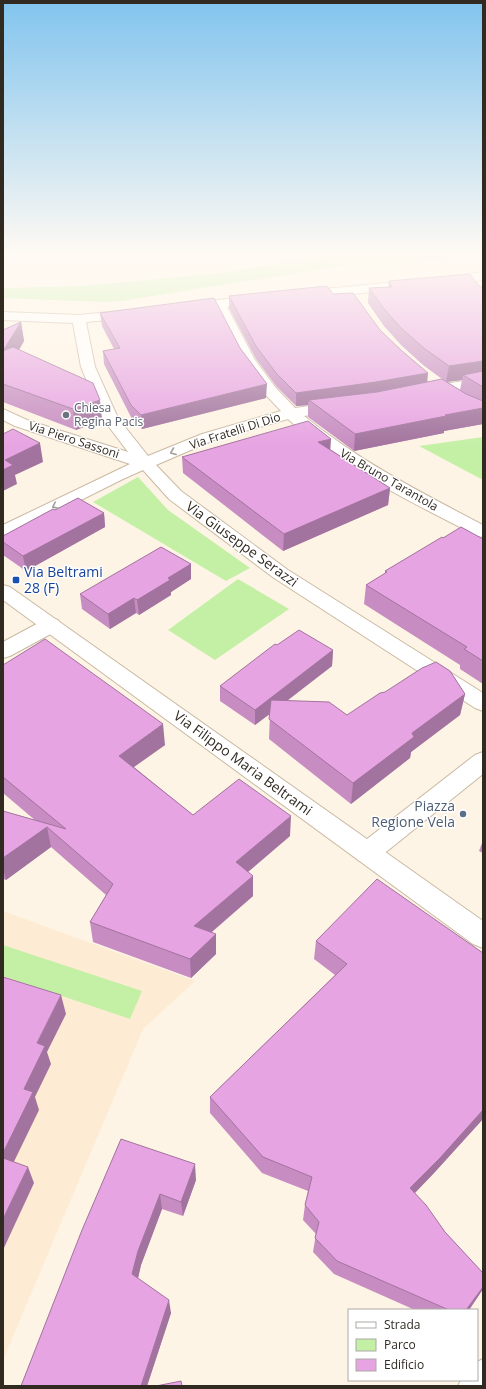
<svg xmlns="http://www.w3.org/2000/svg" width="486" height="1389" font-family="'Open Sans',sans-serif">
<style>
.built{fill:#fdebd3}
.green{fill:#c4f0a6}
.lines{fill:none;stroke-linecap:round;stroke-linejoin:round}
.street-casing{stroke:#c9b9a2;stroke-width:2}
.secondary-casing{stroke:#c9b9a2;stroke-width:2}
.street{fill:#fff;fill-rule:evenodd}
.secondary{fill:#fff;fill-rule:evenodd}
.wall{fill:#c78dc2;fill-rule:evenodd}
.shaded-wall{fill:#a2739e}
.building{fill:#e7a4e2;stroke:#a2739e}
.oneway{stroke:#a29f9b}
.worship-dot{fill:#6b7280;stroke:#fff;stroke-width:1.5}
.transit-dot{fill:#1a4fb4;stroke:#fff;stroke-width:1.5}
.service-dot{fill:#5c6f8a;stroke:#fff;stroke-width:1.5}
.labels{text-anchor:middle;stroke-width:3;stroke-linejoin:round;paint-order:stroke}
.far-worship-label{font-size:12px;fill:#5b616d;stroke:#fff;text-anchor:start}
.far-street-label{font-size:12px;fill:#302a21;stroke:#fff}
.street-label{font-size:14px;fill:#302a21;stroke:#fff}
.transit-label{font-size:14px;fill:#164399;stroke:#fff;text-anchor:start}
.service-label{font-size:14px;fill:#4e5e75;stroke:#fff;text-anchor:end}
</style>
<rect width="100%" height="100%" fill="#fef4e5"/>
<!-- built -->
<polygon class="built" points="3,911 195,981 143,1029 3,1360"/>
<!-- green -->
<g class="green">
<polygon points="345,253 482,253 400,264 347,265 122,301 105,302 3,298 3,288 83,286 219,273"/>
<polygon points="483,437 483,480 419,446"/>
<polygon points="138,477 168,510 250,568 226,581 93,502"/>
<polygon points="238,579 289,609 215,660 168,630"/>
<polygon points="3,945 142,991 130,1019 3,976"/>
</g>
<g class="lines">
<defs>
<g id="street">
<polygon points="483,272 483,280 444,285 440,284 438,281 440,278 444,277"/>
<polygon points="398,282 402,283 404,286 402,289 303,299 298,298 297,295 298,292 303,291"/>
<path d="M259,296L264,297L265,300L264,303L227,307L255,360L275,387L295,408L338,402L343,404L346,407L343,410L304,416C359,461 420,492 483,525V537L477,536C412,502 342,470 288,419L214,440L156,465L181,491L288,570L483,693V711L475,708L274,578L169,499L143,470L123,479L9,536L3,537V525L130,464L15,426L3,420V409L27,420L128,452L103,419L81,367L73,323L3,320V312L79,315L129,310L134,311L136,314L134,317L129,318L86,322L95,367L118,418L148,456L202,434L281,411L265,394L241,361L215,308L187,311L182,310L180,307L182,304L187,303Z"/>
<polygon points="483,378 483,386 425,397 420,395 417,392 420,389 425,387"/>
<polygon points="51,618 58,620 61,625 58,630 10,656 3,658 3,642 44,620"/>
<polygon points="483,752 483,774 376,860 367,863 358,860 354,853 358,846 475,755"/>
<polygon points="483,1359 483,1386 458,1386 461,1380 477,1380 477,1362"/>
</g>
<polygon id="secondary" points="3,585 10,587 483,921 483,948 473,944 3,600"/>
</defs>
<!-- street casing -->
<use href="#street" class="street-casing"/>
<!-- secondary casing -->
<use href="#secondary" class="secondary-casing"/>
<!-- street -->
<use href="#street" class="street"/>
<!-- secondary -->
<use href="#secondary" class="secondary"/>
</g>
<!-- wall -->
<g class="wall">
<path d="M389,281L479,286L483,287V424L444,431V433L354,451L308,417V405L296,406L276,386L256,359L229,308V296L333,294L380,330L427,382L442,379L423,365L401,345L384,326L368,303L369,288L388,287ZM462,380L460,390L447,382Z"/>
<polygon points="100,313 240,348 266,398 142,429 132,419 104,364 103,351 114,349 102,326"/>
<polygon points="21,322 24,341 19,350 102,420 76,430 3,402 3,330"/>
<polygon points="331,450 390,488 388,505 283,551 183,473 182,457"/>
<polygon points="55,510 104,513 105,527 26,571 3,555 3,536"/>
<polygon points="443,538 483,539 483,684 460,669 460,665 364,604 366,585 385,574 385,571"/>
<polygon points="191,564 191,579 171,592 171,595 139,615 136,613 110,629 82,609 80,594"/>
<polygon points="277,645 333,650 332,666 287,701 347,715 465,694 460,715 411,752 410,758 351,804 269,739 270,714 255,725 220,701 220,686"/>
<polygon points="3,665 165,745 134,767 193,815 290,836 248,872 253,896 211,933 216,954 191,978 93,942 90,922 106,895 51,847 6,880 3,879 3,811 36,821 3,793"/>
<polygon points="483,841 483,853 479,851 482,843"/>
<polygon points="316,941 483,953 483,1119 434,1173 415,1193 445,1232 483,1273 483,1289 469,1310 415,1310 334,1274 313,1252 316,1234 303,1220 305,1205 308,1191 262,1173 210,1113 210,1097 335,975 314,959"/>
<polygon points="121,1139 196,1180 183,1216 162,1209 141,1265 138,1278 171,1313 147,1386 21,1386"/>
</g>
<!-- shaded-wall -->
<g class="shaded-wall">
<polygon points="21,322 24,341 7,370 3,351"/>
<polygon points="483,361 483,377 463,375 462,380 446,382 449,366"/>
<polygon points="428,373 427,386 309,400 308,405 296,406 296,393"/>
<polygon points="267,384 266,398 142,429 141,415"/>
<polygon points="100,400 102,420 76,430 73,409"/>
<polygon points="483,408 483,424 444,431 444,433 354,451 355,434 445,415"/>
<polygon points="331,439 330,455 318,442"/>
<polygon points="40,443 43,462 15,475 17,484 3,491 3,470 5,460"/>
<polygon points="390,488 388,505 283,551 284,534"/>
<polygon points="104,513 105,527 26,571 23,556"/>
<polygon points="191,564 191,579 171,592 171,595 139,615 137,600 168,578"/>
<polygon points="134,598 136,613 110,629 108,614"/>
<polygon points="333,650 332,666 255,725 255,710"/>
<polygon points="465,694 460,715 411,752 410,758 351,804 353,783 412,733"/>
<polygon points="163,724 165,745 121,776 119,756"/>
<polygon points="291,816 290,836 236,882 236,862"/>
<polygon points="47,827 51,847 6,880 3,868 3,858"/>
<polygon points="253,876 253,896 195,946 194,926"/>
<polygon points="216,934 216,954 191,978 190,959"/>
<polygon points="61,995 66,1014 47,1052 51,1064 35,1097 39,1110 8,1174 3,1163 3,1153 24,1089 37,1043"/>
<polygon points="483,1110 483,1119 434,1173 405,1203 410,1188"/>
<polygon points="195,1164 196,1180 183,1216 181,1202"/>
<polygon points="28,1167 34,1183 3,1250 3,1219"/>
<polygon points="160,1194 162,1209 141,1265 136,1287 132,1274 138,1251"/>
<polygon points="483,1287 483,1289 469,1310 466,1310"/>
<polygon points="169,1300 171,1313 147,1386 141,1386"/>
</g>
<!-- building -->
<g class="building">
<polygon points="470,274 479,286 483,287 483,361 449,366 425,349 402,329 385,310 369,288 392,287 389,281"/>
<polygon points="327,286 333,294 353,293 380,330 402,351 428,373 376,382 296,393 276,373 256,346 229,296"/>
<polygon points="214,298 240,348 267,384 141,415 131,405 103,351 120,348 100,313"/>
<polygon points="21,322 3,351 13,347 93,383 100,400 73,409 3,384 3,330"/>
<polygon points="483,371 483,387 463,375"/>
<polygon points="442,379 466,394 483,401 483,408 445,415 446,416 355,434 309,400 377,392"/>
<polygon points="308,421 331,439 318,442 390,488 284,534 182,457"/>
<polygon points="13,429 40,443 5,460 13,465 3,470 3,434"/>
<polygon points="78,498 104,513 23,556 3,542 3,536 53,509 55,510"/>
<polygon points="461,527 483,539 483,661 464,649 467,647 366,585 387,572 385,571 442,537 443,538"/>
<polygon points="161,547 191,564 168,578 170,580 137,600 134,598 108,614 80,594"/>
<polygon points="299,630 333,650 255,710 220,686 275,644 277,645"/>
<polygon points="45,639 163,724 119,756 193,815 239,779 291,816 236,862 253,876 194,926 216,934 190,959 90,922 113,884 47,827 3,858 3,811 66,829 3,777 3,665"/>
<polygon points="436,662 450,671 465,694 412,733 414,737 353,783 269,719 271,700 329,702 347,715 380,693 385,692 422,668"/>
<polygon points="377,879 483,953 483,1110 440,1158 410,1188 426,1205 445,1232 483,1273 483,1287 466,1310 449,1310 337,1261 315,1238 319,1222 305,1205 312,1177 263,1157 210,1097 347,964 316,941"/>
<polygon points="3,977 61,995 37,1043 45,1046 24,1089 33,1092 3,1153"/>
<polygon points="121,1139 195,1164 181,1202 160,1194 138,1251 132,1274 169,1300 141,1386 21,1386 82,1230"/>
<polygon points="3,1158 28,1167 3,1219"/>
<polygon points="181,1381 182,1386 156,1386"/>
</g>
<!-- one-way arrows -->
<defs><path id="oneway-chevron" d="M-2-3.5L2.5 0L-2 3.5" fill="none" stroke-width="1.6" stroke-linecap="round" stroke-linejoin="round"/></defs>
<g class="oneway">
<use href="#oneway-chevron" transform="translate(173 452) rotate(158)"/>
<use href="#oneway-chevron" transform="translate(55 506) rotate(154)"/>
</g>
<!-- sky -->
<linearGradient id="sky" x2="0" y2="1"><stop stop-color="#81c4ee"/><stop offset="0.57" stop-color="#fffaf3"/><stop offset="1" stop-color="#fffaf3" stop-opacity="0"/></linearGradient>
<rect width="486" height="447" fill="url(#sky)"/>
<!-- markers -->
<circle class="worship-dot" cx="66" cy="415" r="4"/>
<rect class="transit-dot" x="12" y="576" width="8" height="8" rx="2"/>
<circle class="service-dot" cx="463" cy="814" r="4"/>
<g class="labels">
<!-- far-worship labels -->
<g class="far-worship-label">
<text x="74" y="412">Chiesa<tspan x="74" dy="14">Regina Pacis</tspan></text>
</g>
<!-- far-street labels -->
<g class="far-street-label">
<text transform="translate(235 431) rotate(-18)" y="4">Via Fratelli Di Dio</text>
<text transform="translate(74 440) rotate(18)" y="4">Via Piero Sassoni</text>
<text transform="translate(389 480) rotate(30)" y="4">Via Bruno Tarantola</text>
</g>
<!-- street labels -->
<g class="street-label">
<text transform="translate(242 544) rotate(36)" y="5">Via Giuseppe Serazzi</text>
<text transform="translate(243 763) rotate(36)" y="5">Via Filippo Maria Beltrami</text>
</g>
<!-- transit labels -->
<g class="transit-label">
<text x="24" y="577">Via Beltrami<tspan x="24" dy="16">28 (F)</tspan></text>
</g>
<!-- service labels -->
<g class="service-label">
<text x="455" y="811">Piazza<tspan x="455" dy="16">Regione Vela</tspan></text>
</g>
</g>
<!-- border -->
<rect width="486" height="1389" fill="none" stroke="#302a21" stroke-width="8"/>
<!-- legend -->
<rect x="348" y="1309" width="130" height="72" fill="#ffffff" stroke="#acaaa6"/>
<rect x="356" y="1322" width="20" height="6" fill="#ffffff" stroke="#acaaa6"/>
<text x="384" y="1329" font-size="12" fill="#302a21">Strada</text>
<rect x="356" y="1339" width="20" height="12" fill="#c4f0a6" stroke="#acaaa6"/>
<text x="384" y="1349" font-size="12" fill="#302a21">Parco</text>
<rect x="356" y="1359" width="20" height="12" fill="#e7a4e2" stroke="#acaaa6"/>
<text x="384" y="1369" font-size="12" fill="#302a21">Edificio</text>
</svg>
